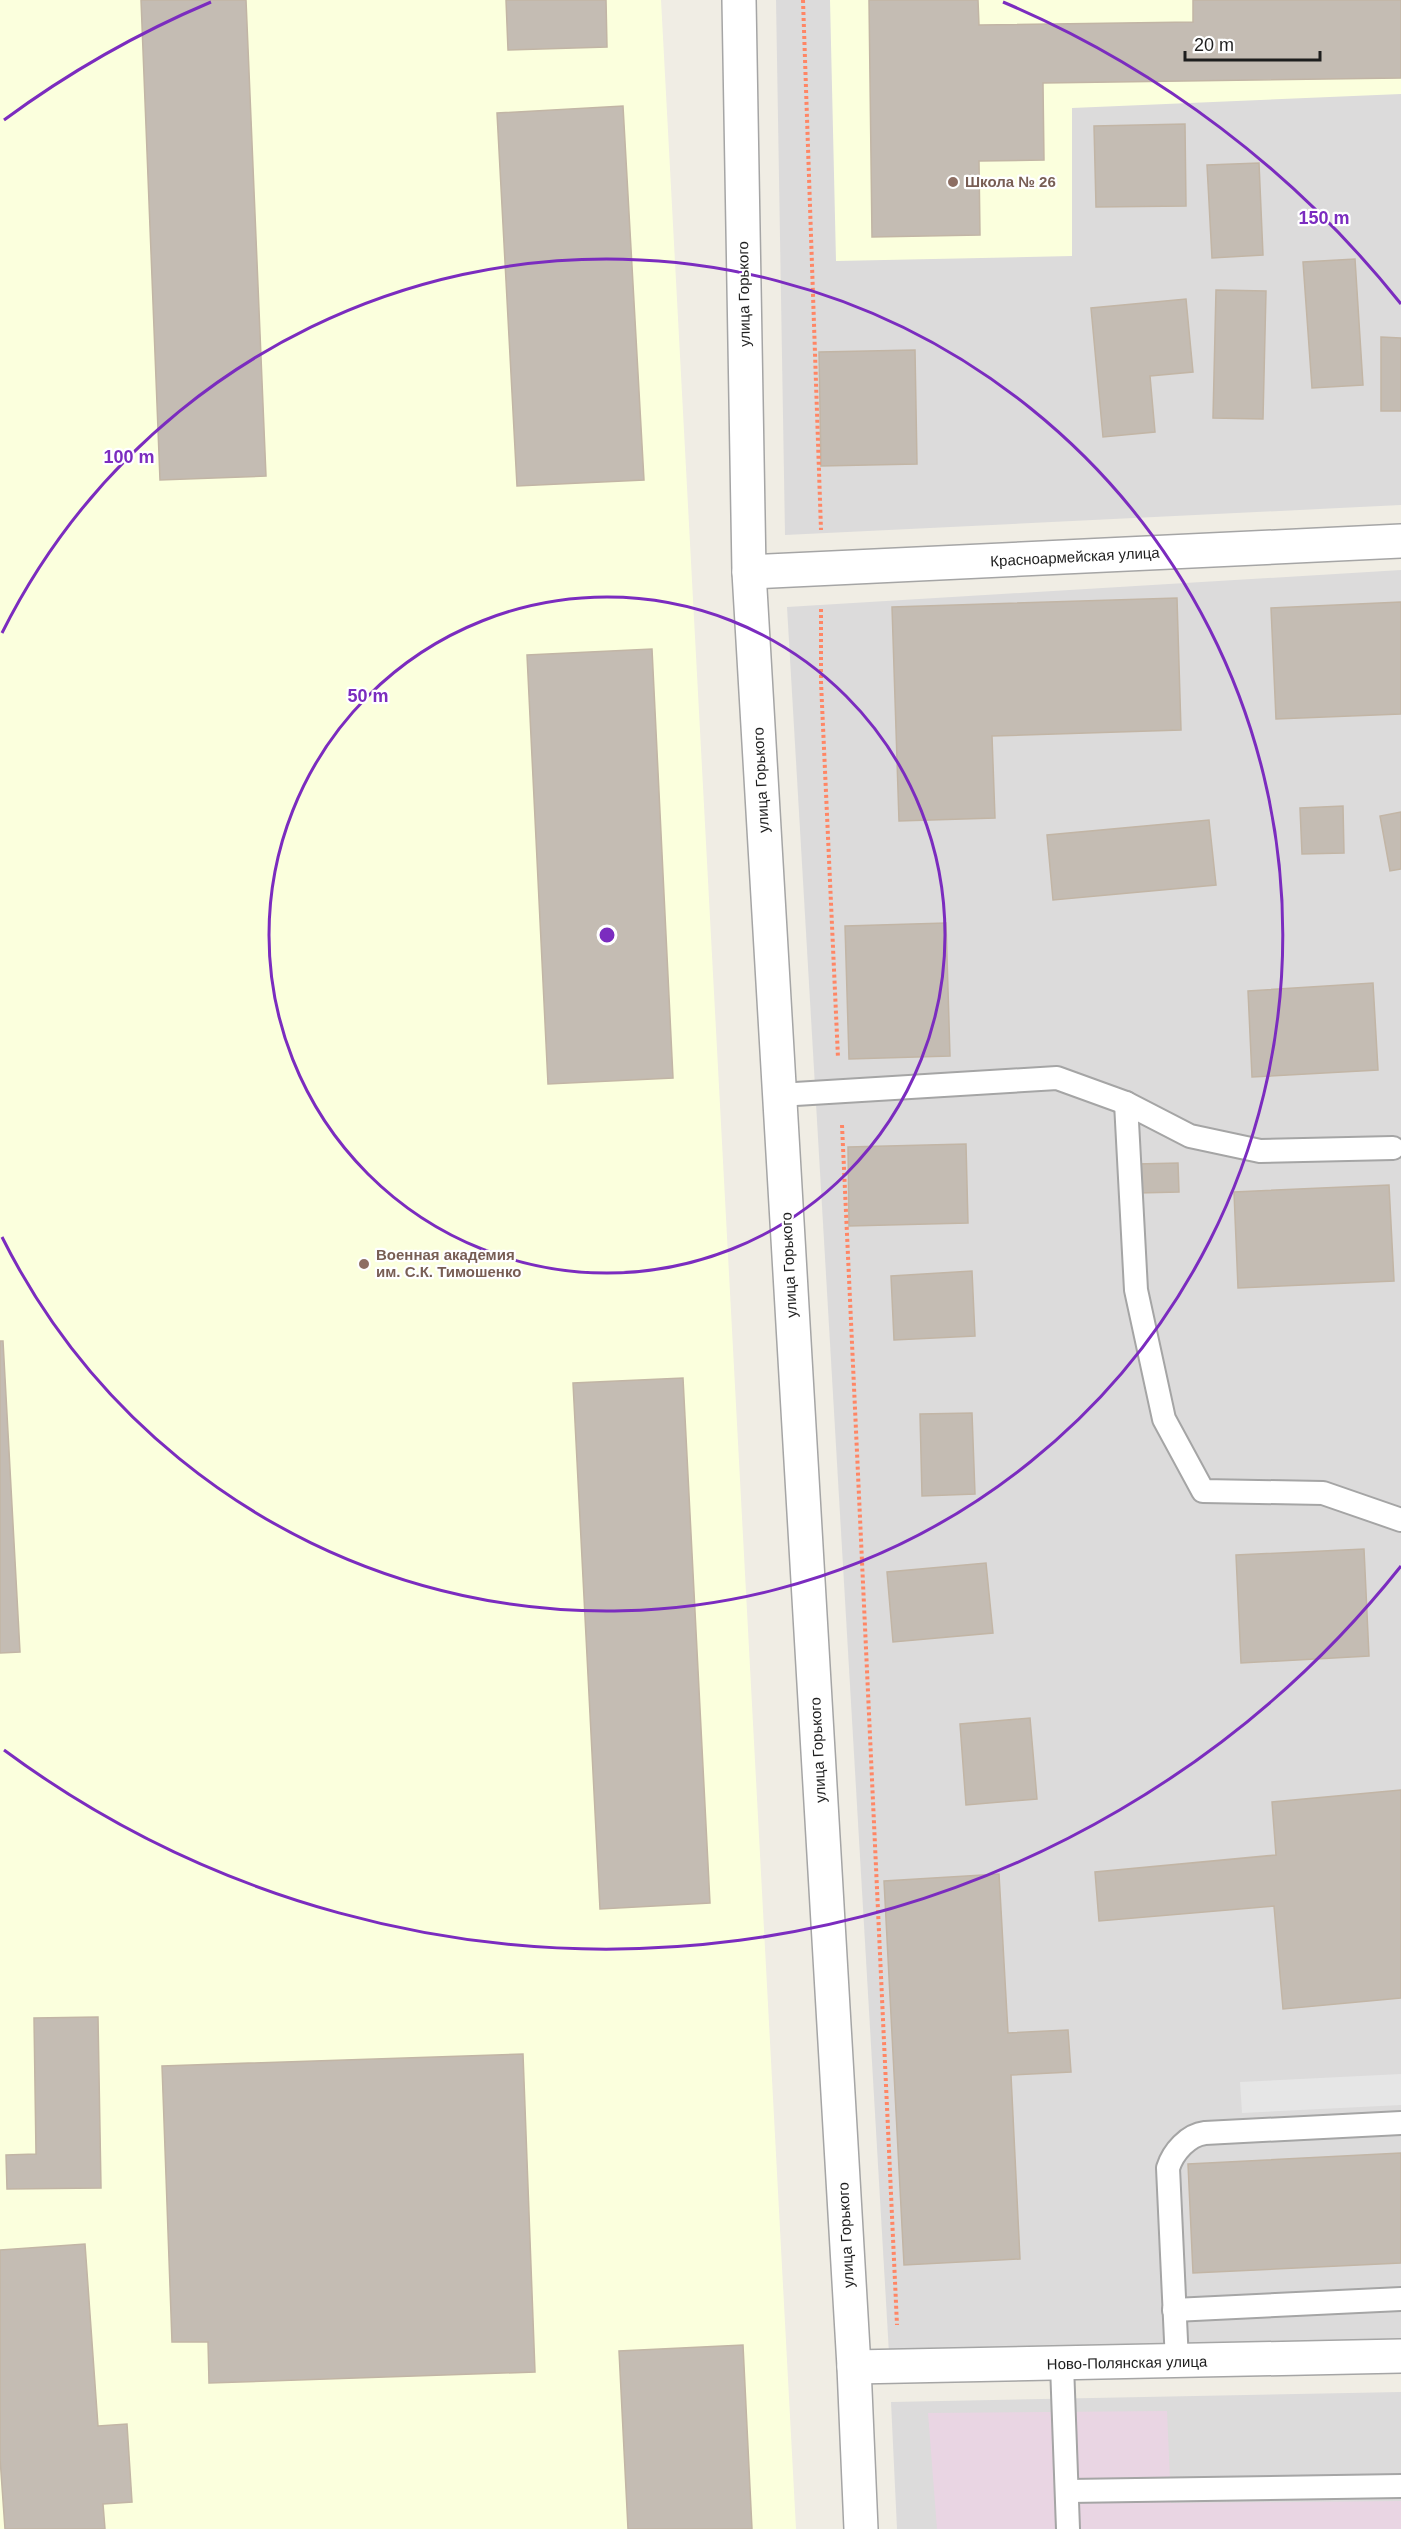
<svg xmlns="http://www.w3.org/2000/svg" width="1401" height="2529" font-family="Arial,sans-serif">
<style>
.residential{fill:#dcdbdb}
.industrial{fill:#e9d5e3}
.education{fill:#fbffdd}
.parking{fill:#e6e6e6}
.building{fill:#c4bcb3;stroke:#c2b5a5;stroke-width:1.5}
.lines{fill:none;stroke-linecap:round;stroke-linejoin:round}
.service-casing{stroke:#a5a5a5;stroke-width:26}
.minor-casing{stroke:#a5a5a5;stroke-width:36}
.path{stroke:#ff8665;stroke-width:4;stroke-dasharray:3 3;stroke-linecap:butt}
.service{stroke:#fff;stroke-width:22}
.minor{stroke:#fff;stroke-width:33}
.ring{fill:none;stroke:#7b2cbf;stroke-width:3}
.education-dot{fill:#8d6e63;stroke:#fff;stroke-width:2}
.labels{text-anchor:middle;stroke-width:4.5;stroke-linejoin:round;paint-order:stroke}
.education-label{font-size:15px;font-weight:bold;fill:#785e54;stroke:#fff;text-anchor:start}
.street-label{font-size:15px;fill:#1e1e1e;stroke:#fff}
.centre{fill:#7b2cbf;stroke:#fff;stroke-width:3}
.ring-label{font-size:18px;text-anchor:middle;font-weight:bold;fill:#7b2cbf;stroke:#fff;stroke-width:4.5;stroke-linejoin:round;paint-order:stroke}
</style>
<rect width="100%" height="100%" fill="#f0ede4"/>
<!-- residential -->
<g class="residential">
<polygon points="776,0 1401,0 1401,505 785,535"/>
<polygon points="1401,570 1401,2339 889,2353 787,607"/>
<polygon points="1401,2392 1401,2529 897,2529 891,2402"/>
</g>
<!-- industrial -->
<polygon class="industrial" points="1167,2411 1171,2503 1401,2501 1401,2529 937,2529 928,2413"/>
<!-- education -->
<g class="education">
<polygon points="0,0 661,0 796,2529 0,2529"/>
<polygon points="830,0 1401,0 1401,94 1072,108 1072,256 836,261"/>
</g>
<!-- parking -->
<polygon class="parking" points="1401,2074 1401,2105 1242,2113 1240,2082"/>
<!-- building -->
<g class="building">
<polygon points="141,0 246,0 266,476 160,480"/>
<polygon points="506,0 606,0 607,47 508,50"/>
<polygon points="869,0 978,0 979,25 1193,22 1193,0 1401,0 1401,78 1043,83 1044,160 979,161 980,235 872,237"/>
<polygon points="623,106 644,480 517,486 497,113"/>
<polygon points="1185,124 1186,206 1096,207 1094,126"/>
<polygon points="1259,163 1263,255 1212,258 1207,165"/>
<polygon points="1355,259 1363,385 1312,388 1303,262"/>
<polygon points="1216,290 1266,291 1263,419 1213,418"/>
<polygon points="1186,299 1193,372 1150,376 1155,432 1103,437 1091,308"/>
<polygon points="1381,337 1401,338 1401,411 1381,411"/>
<polygon points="915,350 917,464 821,466 819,352"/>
<polygon points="1177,598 1181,730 992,736 995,818 899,821 892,607"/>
<polygon points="1401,602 1401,714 1276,719 1271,608"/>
<polygon points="652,649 673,1078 548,1084 527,655"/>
<polygon points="1343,806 1344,853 1302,854 1300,808"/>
<polygon points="1401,812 1401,869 1390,871 1380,816"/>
<polygon points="1209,820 1216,885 1053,900 1047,835"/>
<polygon points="946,923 950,1056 849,1059 845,926"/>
<polygon points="1373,983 1378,1070 1252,1077 1248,991"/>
<polygon points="966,1144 968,1223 849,1226 848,1147"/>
<polygon points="1178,1163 1179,1192 1138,1193 1137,1164"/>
<polygon points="1389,1185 1394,1281 1238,1288 1234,1192"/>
<polygon points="972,1271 975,1336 894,1340 891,1276"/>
<polygon points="0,1341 3,1341 20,1652 0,1653"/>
<polygon points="683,1378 710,1903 600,1909 573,1383"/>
<polygon points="972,1413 975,1494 922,1496 920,1414"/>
<polygon points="1364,1549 1369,1656 1241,1663 1236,1555"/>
<polygon points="986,1563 993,1633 893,1642 887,1572"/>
<polygon points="1030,1718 1037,1799 966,1805 960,1724"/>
<polygon points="1401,1790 1401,1998 1283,2009 1274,1906 1099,1921 1095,1872 1276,1855 1272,1802"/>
<polygon points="999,1874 1008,2033 1068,2030 1071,2072 1011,2075 1020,2259 904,2265 884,1881"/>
<polygon points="98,2017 101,2188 7,2189 6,2155 36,2154 34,2018"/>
<polygon points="523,2054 535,2372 209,2383 208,2342 172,2342 162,2066"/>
<polygon points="1401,2153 1401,2263 1193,2273 1188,2164"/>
<polygon points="85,2244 98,2426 127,2424 132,2502 103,2504 105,2529 5,2529 0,2458 0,2250"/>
<polygon points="743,2345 752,2529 628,2529 619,2351"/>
</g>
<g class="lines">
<defs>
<g id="service">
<polyline points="779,1095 1057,1078 1126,1103 1190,1136 1260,1151 1393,1148"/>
<polyline points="1126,1103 1136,1290 1164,1419 1203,1491 1323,1493 1401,1520"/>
<polyline points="1174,2310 1401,2299"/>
<path d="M1177,2362L1168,2168C1173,2152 1188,2135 1205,2133L1401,2123"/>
<polyline points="1062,2365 1068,2529"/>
<polyline points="1069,2491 1401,2486"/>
</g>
<g id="minor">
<polyline points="739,0 749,572 854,2367 861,2529"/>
<polyline points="749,572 1401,541"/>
<polyline points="854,2367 1401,2356"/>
</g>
</defs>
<!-- service casing -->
<use href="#service" class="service-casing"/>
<!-- minor casing -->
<use href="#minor" class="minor-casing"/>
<!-- path -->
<g class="path">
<polyline points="803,0 821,530"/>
<polyline points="821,609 821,682 838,1058"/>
<polyline points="842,1125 897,2325"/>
</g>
<!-- service -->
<use href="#service" class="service"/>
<!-- minor -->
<use href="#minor" class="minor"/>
</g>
<!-- distance rings -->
<g class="ring">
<circle cx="607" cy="935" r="338"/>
<path d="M2 633A676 676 0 1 1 2 1237"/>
<path d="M1401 1566A1014 1014 0 0 1 4 1750M4 120A1014 1014 0 0 1 211 2M1003 2A1014 1014 0 0 1 1401 304"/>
</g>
<!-- markers -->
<g class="education-dot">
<circle cx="953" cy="182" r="6"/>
<circle cx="364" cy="1264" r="6"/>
</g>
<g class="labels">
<!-- education labels -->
<g class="education-label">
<text x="965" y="187">Школа № 26</text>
<text x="376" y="1260">Военная академия<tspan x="376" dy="17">им. С.К. Тимошенко</tspan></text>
</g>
<!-- street labels -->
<g class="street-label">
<text transform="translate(744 294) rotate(-91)" y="5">улица Горького</text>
<text transform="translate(1075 557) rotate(-3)" y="5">Красноармейская улица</text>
<text transform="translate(761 780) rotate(-93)" y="5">улица Горького</text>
<text transform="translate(789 1265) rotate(-93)" y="5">улица Горького</text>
<text transform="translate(818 1750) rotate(-93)" y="5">улица Горького</text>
<text transform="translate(846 2235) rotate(-93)" y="5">улица Горького</text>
<text transform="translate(1127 2363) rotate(-1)" y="5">Ново-Полянская улица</text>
</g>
</g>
<circle cx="607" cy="935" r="9" class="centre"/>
<g class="ring-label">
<text x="1324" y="224">150 m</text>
<text x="129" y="463">100 m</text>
<text x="368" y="702">50 m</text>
</g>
<!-- scale -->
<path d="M1185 51v9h135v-9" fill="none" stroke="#1e1e1e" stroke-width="3"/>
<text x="1194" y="51" font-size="18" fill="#1e1e1e" stroke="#ffffff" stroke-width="4.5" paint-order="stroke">20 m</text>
</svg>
